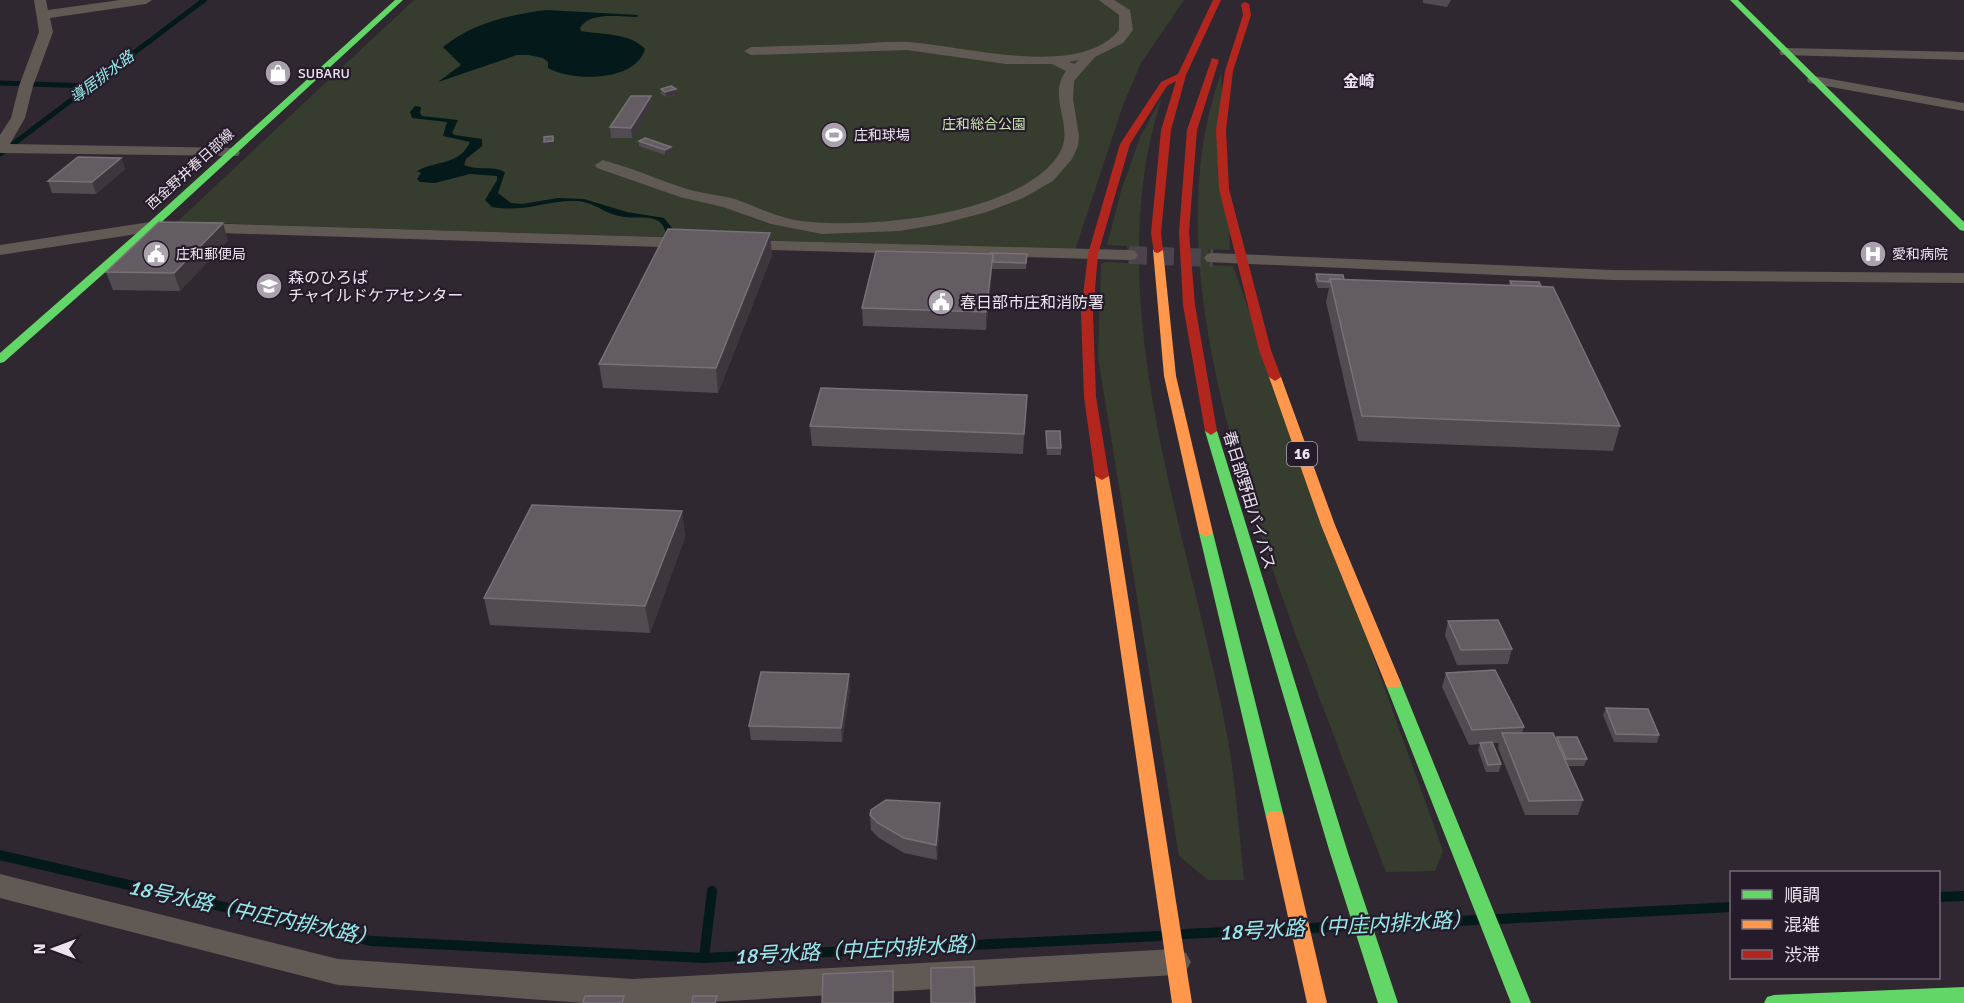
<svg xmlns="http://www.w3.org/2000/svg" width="1964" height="1003" font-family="Signika,'Noto Sans JP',sans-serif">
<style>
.green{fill:#363d2f}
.water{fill:#041919}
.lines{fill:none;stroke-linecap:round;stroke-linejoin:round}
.stream-far1{stroke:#041919;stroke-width:5}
.stream{stroke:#041919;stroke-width:10}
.street-tunnel{stroke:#4b444c;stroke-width:18;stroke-dasharray:18 9;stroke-linecap:butt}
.street{fill:#615954;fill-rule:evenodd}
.fast{fill:#63d668;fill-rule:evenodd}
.slow{fill:#ff974d;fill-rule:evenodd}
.jam{fill:#b3261e;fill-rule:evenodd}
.wall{fill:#524b52}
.shaded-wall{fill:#3d363d}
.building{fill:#635c63;stroke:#787178;stroke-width:1.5}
.labels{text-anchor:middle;stroke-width:4.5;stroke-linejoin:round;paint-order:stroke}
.far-poi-label{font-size:14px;fill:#ebe4ee;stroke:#261b2a;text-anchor:start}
.far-park-label{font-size:14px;fill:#c9e5ac;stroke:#261b2a}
.far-street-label{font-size:14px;fill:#ebe4ee;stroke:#261b2a}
.far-water-label{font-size:15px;font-style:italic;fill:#96eaea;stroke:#261b2a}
.shield{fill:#261b2a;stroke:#b0a8b3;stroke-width:1.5}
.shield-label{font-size:15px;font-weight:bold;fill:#ebe4ee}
.far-quarter-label{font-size:16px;font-weight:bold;fill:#ebe4ee;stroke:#261b2a}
.poi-label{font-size:16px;fill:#ebe4ee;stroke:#261b2a;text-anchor:start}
.street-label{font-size:16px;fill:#ebe4ee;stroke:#261b2a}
.near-water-label{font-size:21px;font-style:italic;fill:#96eaea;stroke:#261b2a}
</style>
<rect width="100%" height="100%" fill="#2f2830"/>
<!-- green -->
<g class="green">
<polygon points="414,0 1184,0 1141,63 1123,105 1075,250 177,222"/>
<path d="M1221,73L1230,250L1209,249L1210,265L1233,266L1443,851L1435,871L1386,872C1355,791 1324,711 1294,630C1234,465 1159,245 1221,73Z"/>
<path d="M1162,97C1095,302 1191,537 1228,740C1236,786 1239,833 1244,880H1208L1179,856L1098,357L1101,264L1106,262L1128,263L1127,246L1107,245L1121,191L1141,135Z"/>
</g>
<!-- water -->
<g class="water">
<path d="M546,10L638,15L637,17C621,17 589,11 580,28L581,31C602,35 629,32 645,49C636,82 572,82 548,68V62L543,58L529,55H517L438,82L461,65L443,47C473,23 508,15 546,10Z"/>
<path d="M415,106L421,107L420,113L422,116L458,120L452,133L455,135L482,139V146L466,159L464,165C478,171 492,165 505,172L498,193L511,203L522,204L558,198L584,199L627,212L664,218L673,229L672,233L666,234C662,210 636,221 619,216C603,213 595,202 576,201C545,200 526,213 492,207L485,200L497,180V176L470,174L435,183L420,182L417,179L421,173L417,171C436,160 459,166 470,142L443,136L447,122L412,118L410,112Z"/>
</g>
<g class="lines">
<!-- stream-far1 -->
<g class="stream-far1">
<polyline points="0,83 92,86"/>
<polyline points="0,154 204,0"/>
</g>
<!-- stream -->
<g class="stream">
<polyline points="0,855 371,941 704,958 1159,936"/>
<polyline points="1938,897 1964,896"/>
<polyline points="1498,919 1732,907"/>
<polyline points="1375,925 1476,920"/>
<polyline points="1312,928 1350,926"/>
<polyline points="1184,934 1288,929"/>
<polyline points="704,958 712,891"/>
</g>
<!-- street-tunnel -->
<polyline class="street-tunnel" points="1129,255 1213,258"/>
<!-- street -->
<g class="street">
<polygon points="34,0 46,0 48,10 120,0 152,0 146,4 50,18 53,32 33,86 25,118 10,144 232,148 238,150 240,153 238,156 0,153 0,135 11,118 19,86 39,32"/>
<path d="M1099,0H1114L1130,10L1133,30L1123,43L1095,57L1074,81L1073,99L1079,136L1078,146L1072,159L1053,181L1023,198L987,212L941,224L899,231L822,234L771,224L723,207L680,197L597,168L595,165L603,160L609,162C636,169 663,182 690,190C705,194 720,195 735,199C755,206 774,216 795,220C861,231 1020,216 1059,154C1076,127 1046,97 1066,71L1052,64H1006L907,50L751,55L744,51L751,47C786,46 821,45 857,44C873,43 890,41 907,42C962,45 1079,80 1119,30V15ZM1079,60L1074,64L1069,62Z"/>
<polygon points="1786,48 1964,52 1964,60 1781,55 1779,52"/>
<polygon points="1814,76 1964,103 1964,111 1809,83 1807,80 1809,77"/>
<polygon points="150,222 168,224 171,228 168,232 150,232 0,255 0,245"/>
<polygon points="195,223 693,238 699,239 702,243 699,247 693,248 189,232 186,228 189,224"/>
<polygon points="741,240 1129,250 1135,251 1138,255 1135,259 1129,260 735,249 732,245 735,241"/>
<polygon points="1213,253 1613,270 1964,273 1964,283 1613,280 1207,262 1204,258 1207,254"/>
<polygon points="0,874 338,959 633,979 1175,949 1186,953 1191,962 1186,971 1175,975 694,1003 584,1003 338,985 0,898"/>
</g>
<!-- fast -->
<g class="fast">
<polygon points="395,0 403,0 154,229 4,362 0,363 0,353 146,225"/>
<polygon points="1730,0 1738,0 1964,222 1964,231 1960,230"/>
<polygon points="1211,427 1217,431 1348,853 1398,1003 1378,1003 1330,853 1205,431"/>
<polygon points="1206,529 1213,533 1284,817 1281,822 1275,823 1269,822 1266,817 1199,533"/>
<polygon points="1393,678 1399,679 1401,683 1531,1003 1511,1003 1385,683 1387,679"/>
<polygon points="1964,987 1964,1003 1764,1003 1767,997 1774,995"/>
</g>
<!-- slow -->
<g class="slow">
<polygon points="1158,247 1163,250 1176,376 1213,533 1206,537 1199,533 1164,376 1153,250"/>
<polygon points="1275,373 1281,377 1335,525 1401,683 1399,687 1387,687 1385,683 1321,525 1269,377"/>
<polygon points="1102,472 1109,476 1192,1003 1172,1003 1095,476"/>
<polygon points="1275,811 1281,812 1284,817 1327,1003 1307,1003 1266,817 1269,812"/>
</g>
<!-- jam -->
<g class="jam">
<polygon points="1213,0 1221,0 1186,75 1171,130 1161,233 1163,250 1158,253 1154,252 1151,233 1161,130 1176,81 1167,86 1130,144 1098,254 1093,313 1096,397 1109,476 1102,480 1095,476 1084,397 1081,313 1088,254 1120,144 1161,82 1178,74"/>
<polygon points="1245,2 1249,4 1251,15 1233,71 1226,130 1229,189 1271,350 1281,377 1275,381 1269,377 1259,350 1219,189 1216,130 1225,71 1243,15 1241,4"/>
<polygon points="1212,58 1219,60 1197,130 1189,232 1195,305 1217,431 1211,435 1205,431 1183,305 1179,232 1187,130"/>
</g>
</g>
<!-- wall -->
<g class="wall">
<polygon points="1423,0 1451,0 1447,7 1423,3"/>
<polygon points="661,89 677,95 666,97 661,94"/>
<polygon points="651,96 652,107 632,138 611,138 610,127"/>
<polygon points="639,141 672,152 665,155 639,146"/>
<polygon points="121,158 125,169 96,194 52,193 48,181"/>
<polygon points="770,233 772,255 718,393 603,388 599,364"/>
<polygon points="228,240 180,291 113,290 106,272"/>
<polygon points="989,254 1027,254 1026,269 992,269 986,330 863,326 862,308"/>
<polygon points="1316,274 1344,280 1509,285 1510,281 1541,286 1620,426 1613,451 1358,441 1326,302 1329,288 1318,288 1315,281"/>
<polygon points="1027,395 1023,454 812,446 810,426"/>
<polygon points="1046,438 1061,448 1061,455 1047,455"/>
<polygon points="682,511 685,537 650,633 490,625 484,598"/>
<polygon points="1448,621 1512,649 1508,664 1457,665 1445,635"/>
<polygon points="1446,673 1524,727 1522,733 1556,739 1557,737 1587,759 1584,766 1568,766 1583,800 1578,815 1525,815 1498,748 1499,743 1492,743 1501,764 1499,772 1486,772 1478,750 1480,744 1469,745 1442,687"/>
<polygon points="850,689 842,742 751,740 749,726"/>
<polygon points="1606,708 1659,735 1657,743 1614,742 1603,715"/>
<polygon points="940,803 940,818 937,860 904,853 879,838 871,830 870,815"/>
</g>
<!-- shaded-wall -->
<g class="shaded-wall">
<polygon points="676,89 677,95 666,97 665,92"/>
<polygon points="651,96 652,107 632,138 631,128"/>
<polygon points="553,136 554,147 545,148 544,142"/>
<polygon points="671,147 672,152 665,155 665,150"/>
<polygon points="121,158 125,169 96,194 92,182"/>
<polygon points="223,223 228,240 180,291 174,273"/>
<polygon points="770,233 772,255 718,393 716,368"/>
<polygon points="993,254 992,272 986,330 986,312"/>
<polygon points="1027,395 1026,415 1023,454 1024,434"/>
<polygon points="682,511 685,537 650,633 645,606"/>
<polygon points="849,674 850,689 842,742 841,728"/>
<polygon points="940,803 940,818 937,860 936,845"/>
</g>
<!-- building -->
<g class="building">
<polygon points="671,86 676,89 665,92 661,89"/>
<polygon points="631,96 651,96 631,128 610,127"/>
<polygon points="553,136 553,141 544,142 544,137"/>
<polygon points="645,138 671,147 665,150 639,141"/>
<polygon points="78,157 121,158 92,182 48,181"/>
<polygon points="159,222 223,223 174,273 106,272"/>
<polygon points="668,229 770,233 716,368 599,364"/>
<polygon points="876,251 993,254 986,312 862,308"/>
<polygon points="989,253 1027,254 1026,263 993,262 993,254"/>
<polygon points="1316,274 1343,275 1344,280 1330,279 1329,282 1318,281"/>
<polygon points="1330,279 1553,287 1620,426 1362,416"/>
<polygon points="1510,281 1539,282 1541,286 1512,285"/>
<polygon points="821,388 1027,395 1024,434 810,426"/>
<polygon points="1046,431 1060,431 1061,448 1047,448"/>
<polygon points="532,505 682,511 645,606 484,598"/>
<polygon points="1498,620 1512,649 1461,650 1448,621"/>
<polygon points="1495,670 1524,727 1472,730 1446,673"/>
<polygon points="761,672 849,674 841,728 749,726"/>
<polygon points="1606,708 1648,709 1659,735 1616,734"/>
<polygon points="1502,733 1553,733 1583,800 1529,801"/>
<polygon points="1557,737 1577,737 1587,759 1566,759"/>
<polygon points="1492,742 1501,764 1488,765 1480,743"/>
<polygon points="886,800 940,803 936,845 904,838 878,823 870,815 871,810"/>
<polygon points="974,967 975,1003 931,1003 931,968"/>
<polygon points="893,971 893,1003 822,1003 823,974"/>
<polygon points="585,996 624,996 622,1003 583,1003"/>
<polygon points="693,996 717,996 715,1003 692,1003"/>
</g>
<!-- icons -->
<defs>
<symbol id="shop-disc" viewBox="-11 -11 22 22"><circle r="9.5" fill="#a9a2ac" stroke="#261b2a"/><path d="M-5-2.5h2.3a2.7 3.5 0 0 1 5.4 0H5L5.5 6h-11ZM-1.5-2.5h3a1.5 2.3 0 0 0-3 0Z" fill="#fff"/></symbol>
<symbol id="stadium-disc" viewBox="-11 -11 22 22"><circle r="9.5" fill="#a9a2ac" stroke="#261b2a"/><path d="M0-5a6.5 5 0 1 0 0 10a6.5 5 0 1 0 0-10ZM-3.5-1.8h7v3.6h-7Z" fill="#fff"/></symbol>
<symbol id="civic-disc" viewBox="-11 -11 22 22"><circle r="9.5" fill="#a9a2ac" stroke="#261b2a"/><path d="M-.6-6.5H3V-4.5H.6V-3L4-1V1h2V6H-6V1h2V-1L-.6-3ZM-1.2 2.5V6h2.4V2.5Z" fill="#fff"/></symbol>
<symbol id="hospital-disc" viewBox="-11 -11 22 22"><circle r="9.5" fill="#a9a2ac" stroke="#261b2a"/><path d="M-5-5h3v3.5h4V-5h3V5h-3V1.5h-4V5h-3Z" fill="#fff"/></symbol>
<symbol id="school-disc" viewBox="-11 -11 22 22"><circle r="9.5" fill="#a9a2ac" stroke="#261b2a"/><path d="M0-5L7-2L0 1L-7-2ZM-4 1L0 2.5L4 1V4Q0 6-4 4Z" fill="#fff"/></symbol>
</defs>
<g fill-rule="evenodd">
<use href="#shop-disc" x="263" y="58" width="30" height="30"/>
<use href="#stadium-disc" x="819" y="120" width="30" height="30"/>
<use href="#civic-disc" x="141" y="239" width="30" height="30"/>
<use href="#hospital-disc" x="1858" y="239" width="30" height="30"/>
<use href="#school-disc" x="254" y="271" width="30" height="30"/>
<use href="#civic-disc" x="926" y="287" width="30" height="30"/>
</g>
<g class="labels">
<!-- far-poi labels -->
<g class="far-poi-label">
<text x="298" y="78">SUBARU</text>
<text x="854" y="140">庄和球場</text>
<text x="176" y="259">庄和郵便局</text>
<text x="1892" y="259">愛和病院</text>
</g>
<!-- far-park labels -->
<g class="far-park-label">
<text x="984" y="129">庄和総合公園</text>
</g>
<!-- far-street labels -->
<g class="far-street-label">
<text transform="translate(190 169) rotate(-42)" y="5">西金野井春日部線</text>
</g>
<!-- far-water labels -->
<g class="far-water-label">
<text transform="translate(102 77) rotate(-37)" y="5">導居排水路</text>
</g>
<!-- shield labels -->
<rect class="shield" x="1287" y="442" width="30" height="24" rx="4.5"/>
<g class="shield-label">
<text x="1302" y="459">16</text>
</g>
<!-- far-quarter labels -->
<g class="far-quarter-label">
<text x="1359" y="87">金崎</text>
</g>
<!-- poi labels -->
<g class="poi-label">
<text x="288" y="283">森のひろば<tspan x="288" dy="18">チャイルドケアセンター</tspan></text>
<text x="960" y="308">春日部市庄和消防署</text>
</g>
<!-- street labels -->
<g class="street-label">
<text transform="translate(1250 500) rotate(73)" y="6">春日部野田バイパス</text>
</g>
<!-- near-water labels -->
<g class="near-water-label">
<text transform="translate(253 913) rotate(12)" y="7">18号水路（中庄内排水路）</text>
<text transform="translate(1346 926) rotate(-3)" y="7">18号水路（中庄内排水路）</text>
<text transform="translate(861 950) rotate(-3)" y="7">18号水路（中庄内排水路）</text>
</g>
</g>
<!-- legend -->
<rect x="1730" y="871" width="210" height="108" fill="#261b2a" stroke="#756b78" stroke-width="1.5"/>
<rect x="1742" y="890" width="30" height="9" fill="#63d668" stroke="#756b78" stroke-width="1.5"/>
<text x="1784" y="901" font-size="18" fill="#ebe4ee">順調</text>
<rect x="1742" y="920" width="30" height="9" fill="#ff974d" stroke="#756b78" stroke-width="1.5"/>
<text x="1784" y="931" font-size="18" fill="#ebe4ee">混雑</text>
<rect x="1742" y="950" width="30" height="9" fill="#b3261e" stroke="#756b78" stroke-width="1.5"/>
<text x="1784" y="961" font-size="18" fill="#ebe4ee">渋滞</text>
<!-- north arrow -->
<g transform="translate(54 949) rotate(270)" stroke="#261b2a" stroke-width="4.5" paint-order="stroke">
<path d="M0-4.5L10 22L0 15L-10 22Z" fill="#ebe4ee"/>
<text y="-9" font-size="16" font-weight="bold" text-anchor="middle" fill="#ebe4ee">N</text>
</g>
</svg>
